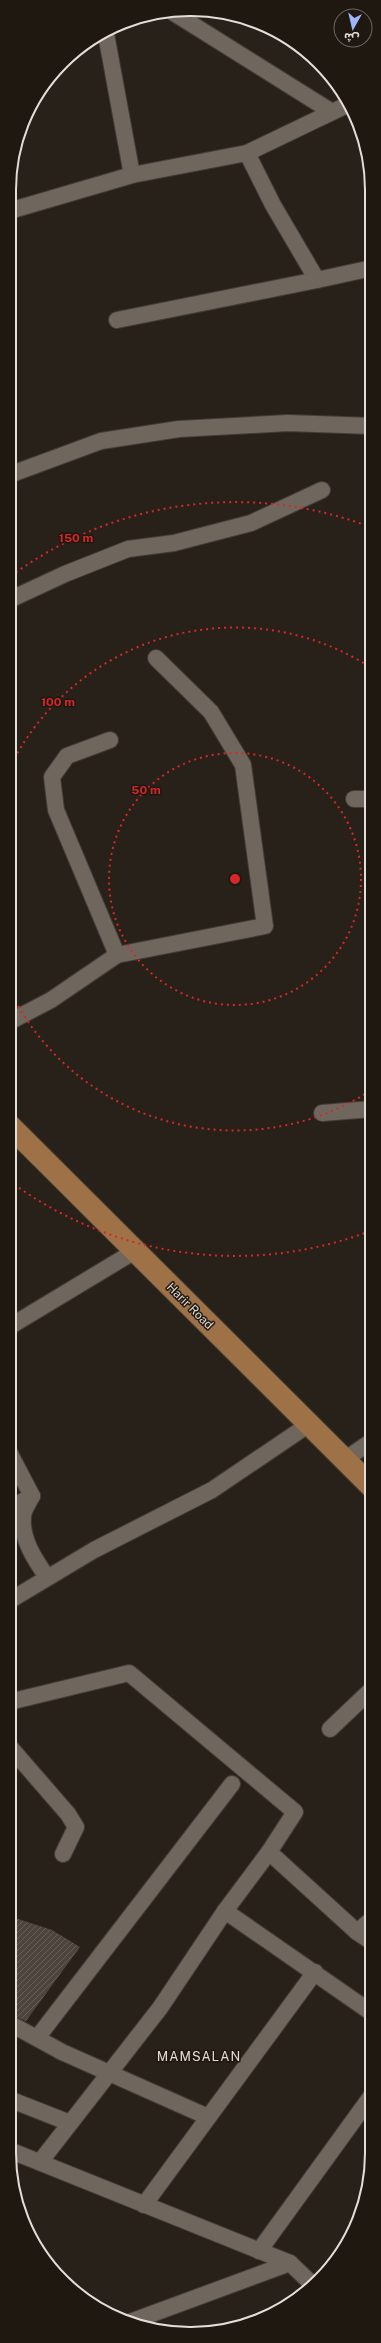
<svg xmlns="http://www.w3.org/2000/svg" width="381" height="2343" font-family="'Public Sans','Noto Sans Arabic',sans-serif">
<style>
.building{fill:url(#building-hatch)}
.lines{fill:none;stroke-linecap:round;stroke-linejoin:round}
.minor-casing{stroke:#433d38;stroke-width:18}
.primary-casing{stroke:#433d38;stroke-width:24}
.minor{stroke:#6f665e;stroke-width:16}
.primary{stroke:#9e7246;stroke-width:22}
.ring{fill:none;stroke:#d62828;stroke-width:2;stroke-dasharray:2 4}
.labels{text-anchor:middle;stroke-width:3;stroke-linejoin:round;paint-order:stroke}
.street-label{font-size:12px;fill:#e3ded9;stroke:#1f1811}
.neighbourhood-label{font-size:13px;letter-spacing:1px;fill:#e5dbd2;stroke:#1f1811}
.rim{fill:none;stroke:#e3ded9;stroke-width:2}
.centre{fill:#d62828;stroke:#1f1811;stroke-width:2}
.ring-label{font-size:12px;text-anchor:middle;font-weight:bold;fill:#d62828;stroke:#1f1811;stroke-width:3;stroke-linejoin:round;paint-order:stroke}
</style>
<defs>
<pattern id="building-hatch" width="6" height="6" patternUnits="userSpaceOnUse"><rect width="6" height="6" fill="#4c443d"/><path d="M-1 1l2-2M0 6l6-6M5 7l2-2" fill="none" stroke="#665f58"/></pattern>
</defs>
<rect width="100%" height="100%" fill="#28211a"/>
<!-- building -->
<polygon class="building" points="9,1916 52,1930 80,1947 26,2021 9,2014"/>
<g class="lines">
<defs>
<g id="minor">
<polyline points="174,13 332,112"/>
<polyline points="106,34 132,175"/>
<polyline points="247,153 273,205 317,280 372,268"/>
<polyline points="9,211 132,175 247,153 349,104"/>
<polyline points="117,320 317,280"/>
<polyline points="9,475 101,441 179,429 288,423 372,426"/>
<polyline points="9,600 65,574 128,549 174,543 251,523 322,490"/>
<polyline points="354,799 372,799"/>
<polyline points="117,955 265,926 243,765 211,712 156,658"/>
<polyline points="9,1022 51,1000 117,955 56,810 52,777 67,756 110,740"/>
<polyline points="322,1113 372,1109"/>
<polyline points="9,1327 135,1251"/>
<polyline points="9,1452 32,1496"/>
<polyline points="344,1460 372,1441"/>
<path d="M32,1496C29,1502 23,1510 23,1517C21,1539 35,1560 47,1577"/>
<polyline points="9,1509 32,1496"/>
<polyline points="9,1601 94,1550 212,1490 308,1425"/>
<polyline points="9,1702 129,1673 295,1812 269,1852 357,1932 372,1942"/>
<polyline points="330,1729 372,1689"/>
<polyline points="9,1746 68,1814 76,1827 63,1854"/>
<polyline points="225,1911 372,2013"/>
<polyline points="357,1932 372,1919"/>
<polyline points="9,2023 62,2052 208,2117"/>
<polyline points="37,2038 232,1784"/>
<polyline points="9,2099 70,2123"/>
<polyline points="9,2150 290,2263 313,2285"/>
<polyline points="40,2162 160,2008 225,1911 269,1852"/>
<polyline points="144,2205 315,1972"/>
<polyline points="259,2251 372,2095"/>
<polyline points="130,2322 290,2263"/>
</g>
<polyline id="primary" points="9,1125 372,1487"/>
</defs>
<!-- minor casing -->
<use href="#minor" class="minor-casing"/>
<!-- primary casing -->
<use href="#primary" class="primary-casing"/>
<!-- minor -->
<use href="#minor" class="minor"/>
<!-- primary -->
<use href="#primary" class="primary"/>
</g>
<!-- distance rings -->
<g class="ring">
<circle cx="235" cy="879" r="126"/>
<path d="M370 1091A251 251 0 0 1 9 989M9 769A251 251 0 0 1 370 667"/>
<path d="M370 1231A377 377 0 0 1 11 1182M11 576A377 377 0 0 1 370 527"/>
</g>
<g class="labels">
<!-- street labels -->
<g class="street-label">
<text transform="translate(190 1306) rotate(45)" y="4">Harir Road</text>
</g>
<!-- neighbourhood labels -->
<g class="neighbourhood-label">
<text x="199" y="2061">MAMSALAN</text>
</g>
</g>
<!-- crop -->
<path d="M0 0H381V2343H0ZM190 16H191A174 174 0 0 1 365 190V2153A174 174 0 0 1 191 2327H190A174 174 0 0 1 16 2153V190A174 174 0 0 1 190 16Z" fill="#1f1811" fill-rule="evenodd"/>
<path class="rim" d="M190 16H191A174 174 0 0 1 365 190V2153A174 174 0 0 1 191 2327H190A174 174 0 0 1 16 2153V190A174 174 0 0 1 190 16Z"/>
<circle cx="235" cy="879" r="6" class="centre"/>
<g class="ring-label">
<text x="76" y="542">150 m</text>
<text x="58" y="706">100 m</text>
<text x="146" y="794">50 m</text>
</g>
<!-- north arrow -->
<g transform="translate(353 28) rotate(188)"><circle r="19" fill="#1f1811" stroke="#6d6761"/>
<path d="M0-3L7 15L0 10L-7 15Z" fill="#a0b3fd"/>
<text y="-6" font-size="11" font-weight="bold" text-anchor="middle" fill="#e3ded9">ش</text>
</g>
</svg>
